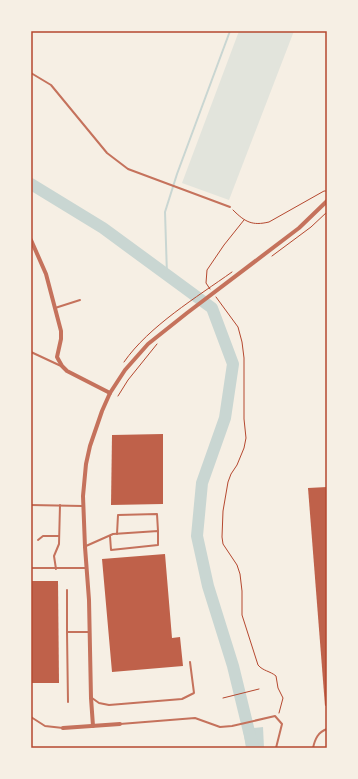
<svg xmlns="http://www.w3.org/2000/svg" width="358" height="779" font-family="Signika,sans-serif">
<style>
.green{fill:#e2e4dc}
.water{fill:#c9d6d2}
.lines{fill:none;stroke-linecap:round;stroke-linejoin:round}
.stream{stroke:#c9d6d2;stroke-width:2}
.river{stroke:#c9d6d2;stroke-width:12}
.building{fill:#bf614a}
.path{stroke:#b5482f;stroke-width:1}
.service{stroke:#c5725c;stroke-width:2}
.minor{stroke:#c5725c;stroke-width:4}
.neatline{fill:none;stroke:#b5482f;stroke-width:1.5}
</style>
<rect width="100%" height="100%" fill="#f6efe4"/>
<!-- green -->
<polygon class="green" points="239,31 294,31 229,200 182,183"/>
<!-- water -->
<polygon class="water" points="263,727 264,748 246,748 243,729"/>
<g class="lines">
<!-- stream -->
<polyline class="stream" points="167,275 165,212 177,174 230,31"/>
<!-- river -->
<polyline class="river" points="31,184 103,228 212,308 233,364 225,418 202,483 197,536 208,586 233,666 253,748"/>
</g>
<!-- building -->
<g class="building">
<polygon points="163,434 163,504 111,505 112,435"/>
<polygon points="327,487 327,705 325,706 308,488"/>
<polygon points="165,554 172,638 180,637 183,666 112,672 102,559"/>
<polygon points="31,581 58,581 59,683 31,683"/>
</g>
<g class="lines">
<!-- path -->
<g class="path">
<path d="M233,210C245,222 252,226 269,222L324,191H327"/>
<polyline points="272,256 311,227 327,212"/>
<polyline points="210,289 206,283 207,270 224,245 244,220"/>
<path d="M216,297L238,327L242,342L244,358V419L246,438L244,448L237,465L231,474L228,482L223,511L222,537L223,544L237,565L240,574L242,591V615L258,665C263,671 270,671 276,676L278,688L283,698L279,713"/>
<path d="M124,362C149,326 197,297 232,272"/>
<polyline points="118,396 128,380 157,344"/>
<polyline points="223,698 259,689"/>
</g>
<!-- service -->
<g class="service">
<polyline points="31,73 51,85 107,153 128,169 230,207"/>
<polyline points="55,308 80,300"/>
<polyline points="31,352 61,366"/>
<polyline points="31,505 82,506"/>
<polyline points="117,534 118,515 157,514 158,531"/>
<polyline points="38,540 43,536 59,536"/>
<polyline points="86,546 113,534 158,531 158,545 111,550 110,536"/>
<polyline points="31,568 86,568"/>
<polyline points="56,569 54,556 59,544 60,505"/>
<polyline points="67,590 67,632 89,632"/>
<polyline points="67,632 68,702"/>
<polyline points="92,698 99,703 109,705 182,699 194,693 190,662"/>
<polyline points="31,717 45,726 63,728"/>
<polyline points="120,724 195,718 220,727 232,726 275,716 282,724 276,748"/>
<path d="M313,748C315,739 318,732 327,729"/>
</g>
<!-- minor -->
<g class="minor">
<polyline points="31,240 46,274 61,331 61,339 57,357 62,366 67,371 110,393"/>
<polyline points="93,726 91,698 89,600 85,547 83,496 86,464 90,446 102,411 110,393 125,370 148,344 187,313 299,228 327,201"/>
<polyline points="63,728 120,724"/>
</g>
</g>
<!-- border -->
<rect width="358" height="779" fill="none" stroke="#f6efe4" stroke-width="64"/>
<rect x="32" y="32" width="294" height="715" class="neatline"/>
</svg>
